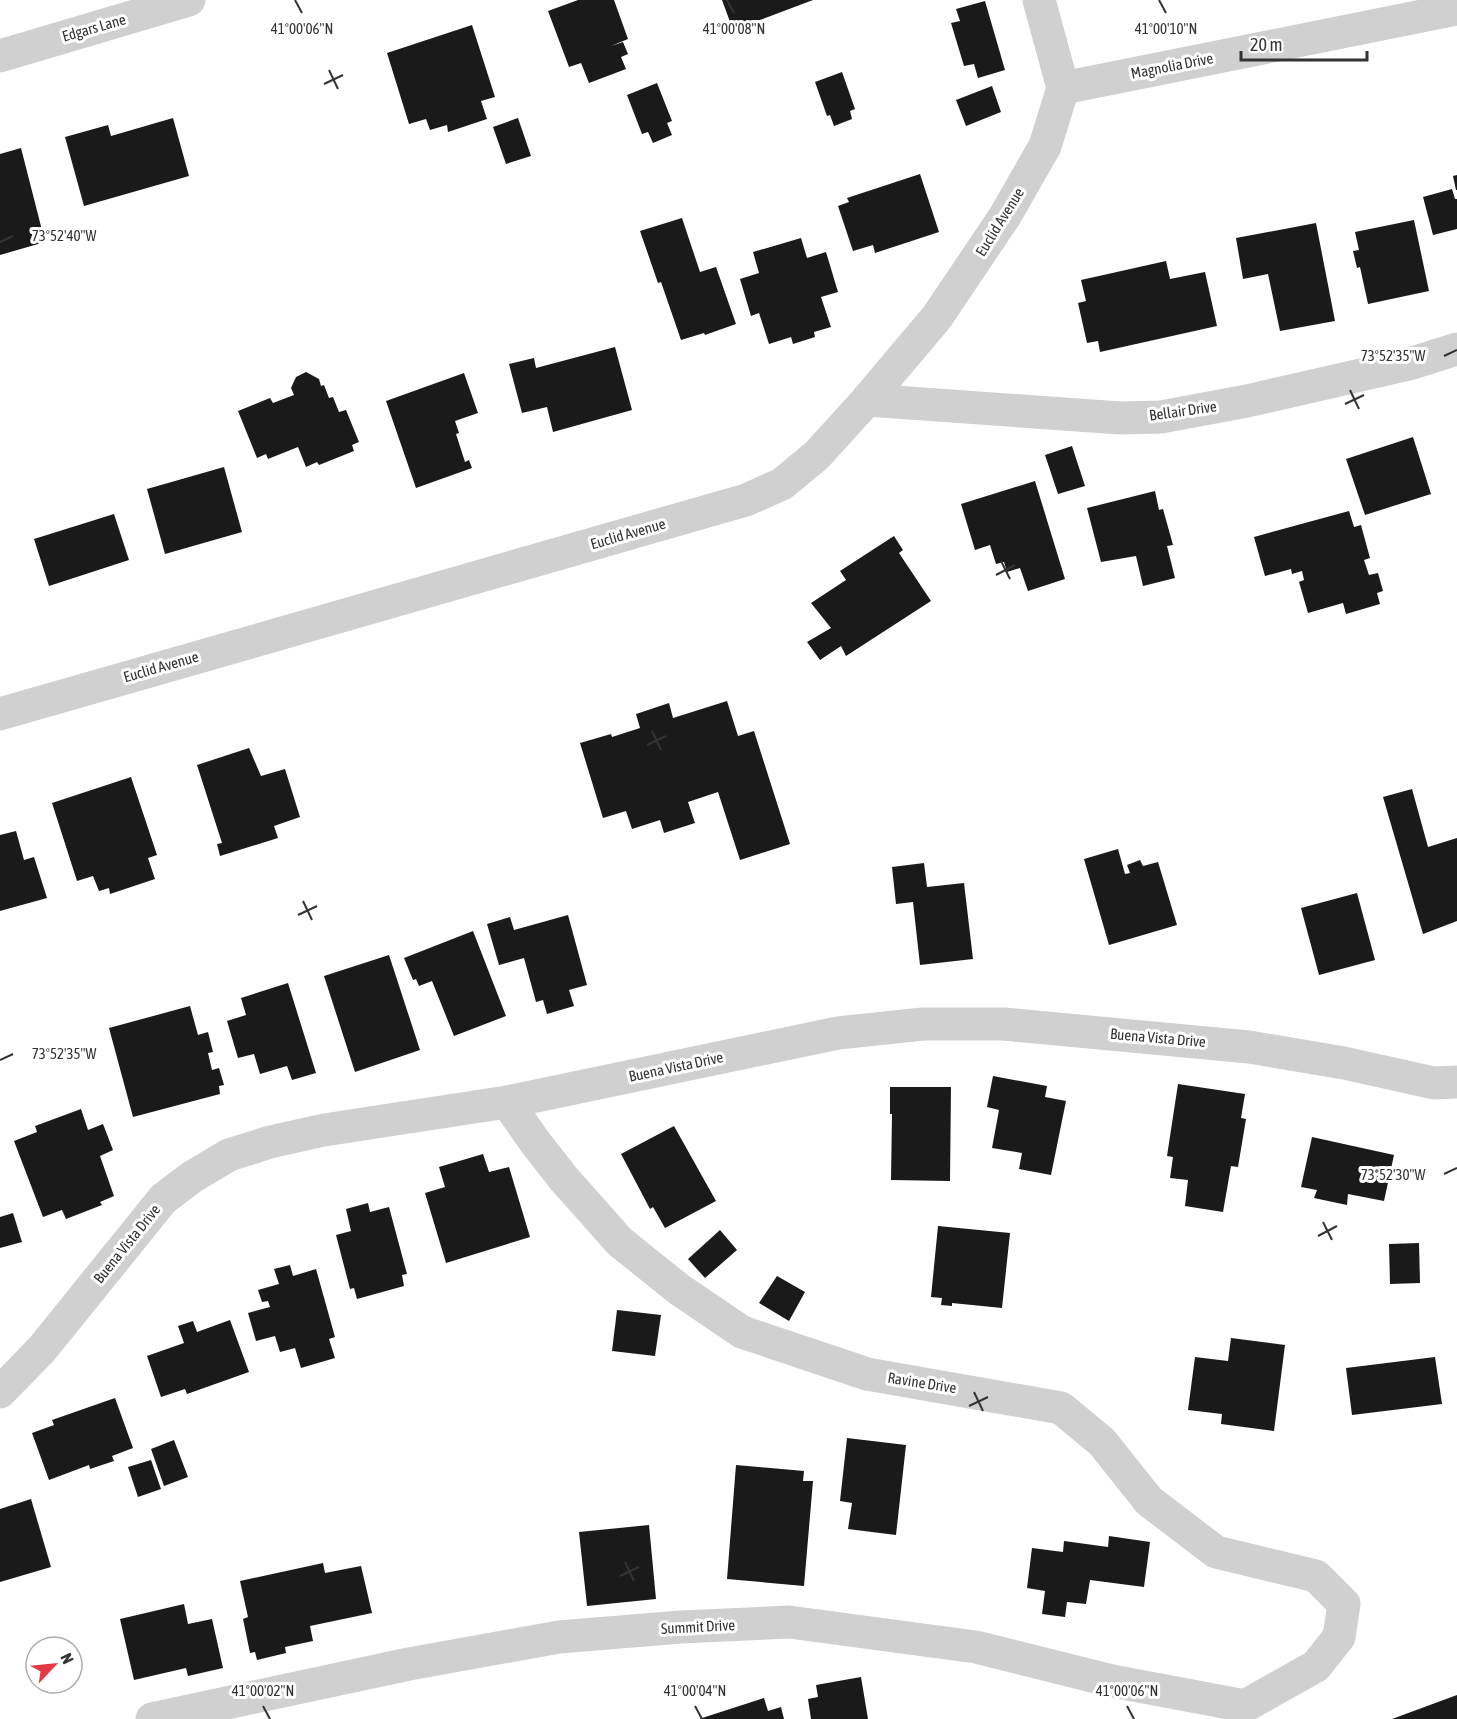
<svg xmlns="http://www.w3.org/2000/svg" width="1457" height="1719" font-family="'Asap Condensed',sans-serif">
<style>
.building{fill:#1a1a1a}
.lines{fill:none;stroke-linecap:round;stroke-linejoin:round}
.minor{stroke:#d0d0d0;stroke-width:33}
.ticks{fill:none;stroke:#333;stroke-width:2}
.labels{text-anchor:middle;stroke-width:6;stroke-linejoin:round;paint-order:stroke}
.street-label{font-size:15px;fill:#333;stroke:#fff}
.ticks-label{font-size:15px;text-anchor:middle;fill:#333;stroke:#fff;stroke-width:6;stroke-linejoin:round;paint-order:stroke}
</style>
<rect width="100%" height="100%" fill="#fff"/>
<!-- building -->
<g class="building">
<polygon points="578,0 614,0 628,39 611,46 623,42 628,54 621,57 626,69 589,83 581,63 569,67 548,11"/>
<polygon points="722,0 813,0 733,30"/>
<polygon points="985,1 1005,70 978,78 974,64 964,66 951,23 960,21 956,9"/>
<polygon points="472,25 495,97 481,101 487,119 448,132 447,125 430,130 426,119 409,124 387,53"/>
<polygon points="842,72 855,109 850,111 852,119 834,126 830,115 827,116 815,82"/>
<polygon points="657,83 672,121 667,123 672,135 653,143 648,132 642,134 627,95"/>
<polygon points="992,86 1001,112 966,126 956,100"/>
<polygon points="173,118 189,176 84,206 65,137 108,125 111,136"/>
<polygon points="518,118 531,156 506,164 493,127"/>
<polygon points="21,148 45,242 0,255 0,154"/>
<polygon points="920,174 939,232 875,253 873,245 853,251 838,206 849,202 847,198"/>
<polygon points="1457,175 1457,190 1456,190 1453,176"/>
<polygon points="1452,189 1455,199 1457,199 1457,229 1433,235 1423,197"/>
<polygon points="682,218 700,272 716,267 736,324 705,335 704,333 681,340 661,282 658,283 640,231"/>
<polygon points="1414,220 1429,291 1368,304 1360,267 1357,268 1353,251 1359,250 1355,232"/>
<polygon points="1316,223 1335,321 1280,331 1268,274 1243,279 1236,238"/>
<polygon points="801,238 807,258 826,252 838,292 821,297 831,327 814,332 815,337 793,344 791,337 769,344 759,313 751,316 740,279 759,273 753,252"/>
<polygon points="1166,261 1170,279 1205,272 1217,326 1100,352 1098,341 1087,343 1078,303 1086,301 1081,280"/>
<polygon points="615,347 632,410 553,432 547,407 522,413 509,364 534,358 536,368"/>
<polygon points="306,372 319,379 321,386 324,385 329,398 333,397 339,412 346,410 359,442 352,445 354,451 319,465 317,462 306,467 298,447 268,459 266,454 257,458 238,411 270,398 273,403 294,395 291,388 296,377"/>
<polygon points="464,373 478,413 455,421 459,433 456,434 465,462 469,460 472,468 416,488 386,401"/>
<polygon points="1413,437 1431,494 1365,515 1346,459"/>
<polygon points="1072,446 1085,486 1058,494 1045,455"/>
<polygon points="224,467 242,532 165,554 147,489"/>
<polygon points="1035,481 1065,579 1028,591 1020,568 1007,572 1004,562 996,564 990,545 975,550 961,504"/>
<polygon points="1155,491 1159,510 1163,509 1173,545 1167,546 1175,578 1143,586 1136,556 1101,562 1087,508"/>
<polygon points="1349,511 1354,527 1361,525 1370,558 1364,560 1369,575 1378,573 1383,591 1377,593 1380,604 1346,614 1343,603 1308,613 1299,582 1304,580 1302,571 1292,574 1291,569 1265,576 1254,537"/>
<polygon points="114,514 129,560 49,586 34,539"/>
<polygon points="894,536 903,550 899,553 931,601 846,656 841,646 820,660 807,642 831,628 811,603 846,580 840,571"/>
<polygon points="727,701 738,736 754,731 790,844 740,860 718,792 688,802 695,823 664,833 660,820 632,829 626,811 603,818 580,743 611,734 612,737 640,728 636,714 669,703 673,718"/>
<polygon points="249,748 261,776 285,769 300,817 274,826 278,838 220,856 217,844 222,843 197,765"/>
<polygon points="131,777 157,855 148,858 155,879 110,894 109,888 99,891 93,876 77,881 52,803"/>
<polygon points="1412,789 1428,847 1457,838 1457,921 1423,934 1383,797"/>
<polygon points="16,831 24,860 34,857 47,898 0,911 0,835"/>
<polygon points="1118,849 1125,874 1130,873 1127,865 1140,860 1143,866 1158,862 1177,925 1109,945 1084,859"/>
<polygon points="924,863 927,887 964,883 973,959 920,965 913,902 896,904 892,867"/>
<polygon points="1357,893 1375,960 1319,975 1301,908"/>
<polygon points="568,915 587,985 569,990 574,1006 547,1014 543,1000 536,1002 524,958 499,965 487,924 510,917 514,930"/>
<polygon points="473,931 506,1016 454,1036 432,981 419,986 416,979 413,980 404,958"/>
<polygon points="389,955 420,1050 355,1072 324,976"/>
<polygon points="288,983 316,1073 292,1080 287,1066 260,1074 254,1054 238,1058 227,1021 246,1015 241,998"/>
<polygon points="190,1006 198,1035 208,1032 213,1052 208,1053 212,1070 219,1068 224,1085 219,1086 220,1094 133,1117 109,1028"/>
<polygon points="993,1076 1047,1086 1045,1097 1066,1101 1051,1175 1019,1169 1022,1153 992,1148 999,1110 987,1107"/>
<polygon points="1178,1084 1245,1094 1241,1118 1246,1119 1238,1167 1231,1166 1223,1212 1185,1206 1188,1180 1170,1178 1173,1157 1167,1156"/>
<polygon points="890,1087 951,1087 950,1181 891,1180 892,1114 890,1114"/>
<polygon points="81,1109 88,1130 103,1124 113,1150 100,1156 114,1196 100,1202 102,1205 66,1219 62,1210 43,1217 14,1141 37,1132 35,1126"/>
<polygon points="674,1126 716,1201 665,1228 653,1207 650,1209 621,1154"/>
<polygon points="1312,1137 1394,1155 1384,1201 1348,1194 1347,1205 1314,1198 1317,1190 1301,1187"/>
<polygon points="483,1154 489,1172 509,1167 530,1237 446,1263 425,1193 445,1187 439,1167"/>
<polygon points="368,1203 370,1212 389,1207 407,1274 402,1275 404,1286 357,1299 354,1288 350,1289 336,1235 351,1231 346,1209"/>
<polygon points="13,1213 22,1242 0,1248 0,1217"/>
<polygon points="938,1226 1010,1233 1002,1308 952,1303 952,1306 941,1305 942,1298 931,1297"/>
<polygon points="720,1230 737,1250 705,1278 688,1259"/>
<polygon points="1419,1243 1420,1283 1390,1284 1389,1244"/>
<polygon points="290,1265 293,1276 316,1269 335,1337 329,1339 335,1358 301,1368 295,1348 280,1352 275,1336 256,1341 248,1313 270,1307 268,1301 262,1302 258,1290 279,1284 274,1269"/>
<polygon points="777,1276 805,1292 789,1321 759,1303"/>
<polygon points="617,1310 661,1315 655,1356 612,1351"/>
<polygon points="230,1320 249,1372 187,1394 185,1389 161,1397 147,1356 184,1343 178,1326 193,1321 197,1332"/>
<polygon points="1231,1338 1285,1345 1274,1431 1221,1424 1222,1414 1188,1410 1195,1357 1228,1361"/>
<polygon points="1435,1357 1442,1404 1352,1415 1346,1368"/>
<polygon points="115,1398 133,1448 112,1456 114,1461 90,1469 89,1465 49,1480 32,1433 54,1425 52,1420"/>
<polygon points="847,1438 906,1445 896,1535 848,1529 852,1503 840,1501"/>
<polygon points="174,1440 188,1477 164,1486 151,1449"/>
<polygon points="151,1460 161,1489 138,1497 128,1467"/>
<polygon points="736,1465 804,1471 803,1481 813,1481 804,1586 727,1579"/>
<polygon points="31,1499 51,1567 0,1582 0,1509"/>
<polygon points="649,1525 656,1599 587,1606 579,1532"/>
<polygon points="1109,1536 1150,1542 1144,1587 1090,1580 1086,1604 1067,1602 1065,1617 1042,1614 1045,1591 1027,1588 1032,1548 1063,1552 1064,1541 1108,1547"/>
<polygon points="323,1563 325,1573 361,1566 372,1613 310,1626 313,1641 285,1647 286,1653 257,1660 255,1652 250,1653 243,1619 248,1617 240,1581"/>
<polygon points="184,1604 188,1624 212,1619 223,1668 188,1676 186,1668 134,1680 120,1619"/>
<polygon points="861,1677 868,1719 811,1719 808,1699 818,1697 816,1685"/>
<polygon points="1457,1695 1457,1719 1392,1719"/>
<polygon points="764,1698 768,1711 781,1707 784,1719 699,1719"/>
</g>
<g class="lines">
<!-- minor -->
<g class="minor">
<polyline points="1039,0 1063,88"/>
<polyline points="0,56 189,0"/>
<polyline points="1063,88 1457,9"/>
<polyline points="867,400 1120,418 1161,417 1247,401 1409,364 1457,349"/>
<polyline points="0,714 746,500 782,484 817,455 867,400 937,317 1005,216 1045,146 1063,88"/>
<polyline points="507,1102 535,1142 564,1179 620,1242 680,1290 742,1332 867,1374 1061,1408 1102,1442 1149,1501 1216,1552 1316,1576 1344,1604 1339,1637 1316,1666 1245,1706"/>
<polyline points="0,1392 42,1349 163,1199 192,1177 229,1155 270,1142 324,1130 507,1102 838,1033 923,1024 1004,1024 1249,1047 1344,1063 1434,1083 1457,1082"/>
<polyline points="152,1719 409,1664 559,1637 681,1627 789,1622 976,1647 1112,1681 1245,1706"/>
</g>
</g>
<!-- ticks -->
<path class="ticks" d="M295,0L302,13M727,0L734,13M1159,0L1166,13M329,70L338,89M324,84L343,75M0,242L13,236M1444,356L1457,350M1350,390L1359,409M1345,404L1364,395M1001,561L1010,579M996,575L1015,565M652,731L661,750M647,745L666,736M303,901L312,920M298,915L317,906M0,1060L13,1054M1444,1174L1457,1168M1323,1222L1332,1240M1318,1236L1337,1226M974,1392L983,1411M969,1406L988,1397M625,1562L634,1581M620,1576L639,1567M263,1706L270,1719M695,1706L702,1719M1127,1706L1134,1719"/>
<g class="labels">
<!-- street labels -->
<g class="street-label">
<text transform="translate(94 28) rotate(-16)" y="5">Edgars Lane</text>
<text transform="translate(1172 66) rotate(-11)" y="5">Magnolia Drive</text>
<text transform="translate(1000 222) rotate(-58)" y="5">Euclid Avenue</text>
<text transform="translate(1183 411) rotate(-8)" y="5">Bellair Drive</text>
<text transform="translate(628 534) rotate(-16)" y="5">Euclid Avenue</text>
<text transform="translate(161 667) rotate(-16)" y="5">Euclid Avenue</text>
<text transform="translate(1158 1038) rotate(5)" y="5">Buena Vista Drive</text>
<text transform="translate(676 1067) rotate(-12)" y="5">Buena Vista Drive</text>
<text transform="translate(127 1244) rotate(-51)" y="5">Buena Vista Drive</text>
<text transform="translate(922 1383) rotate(9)" y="5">Ravine Drive</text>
<text transform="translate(698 1627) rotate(-3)" y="5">Summit Drive</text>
</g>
</g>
<g class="ticks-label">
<text x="302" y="34">41°00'06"N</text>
<text x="734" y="34">41°00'08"N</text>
<text x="1166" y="34">41°00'10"N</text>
<text x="64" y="241">73°52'40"W</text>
<text x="1393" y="361">73°52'35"W</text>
<text x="64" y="1059">73°52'35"W</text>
<text x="1393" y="1180">73°52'30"W</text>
<text x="263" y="1696">41°00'02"N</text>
<text x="695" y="1696">41°00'04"N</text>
<text x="1127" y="1696">41°00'06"N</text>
</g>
<!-- north arrow -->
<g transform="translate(54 1665) rotate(64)"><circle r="28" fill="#ffffff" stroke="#adadad" stroke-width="1.5"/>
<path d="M0-4.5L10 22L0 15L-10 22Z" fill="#e63946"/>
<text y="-9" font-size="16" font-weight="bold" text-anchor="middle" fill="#333333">N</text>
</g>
<!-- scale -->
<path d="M1241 51v9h126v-9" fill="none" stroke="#333333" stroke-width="3"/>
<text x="1250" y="51" font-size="18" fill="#333333" stroke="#ffffff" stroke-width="4.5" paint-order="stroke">20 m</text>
</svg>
